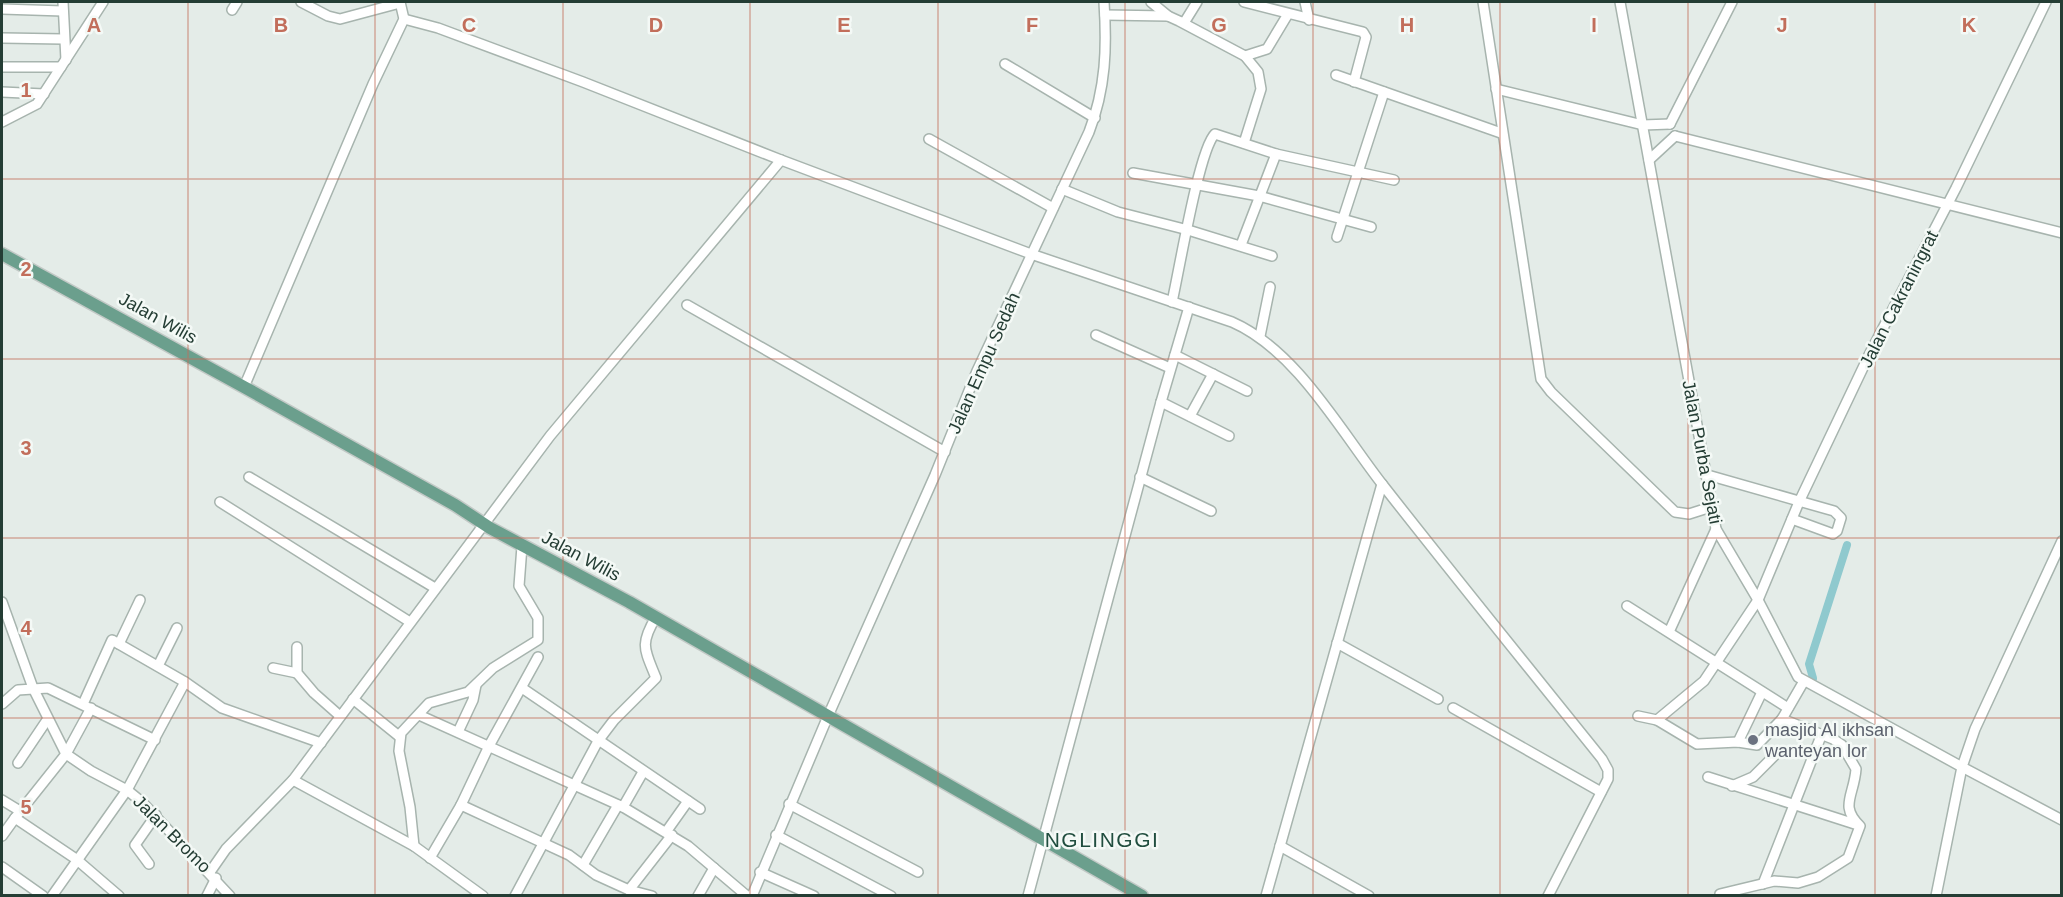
<svg xmlns="http://www.w3.org/2000/svg" width="2063" height="897" font-family="Arial,sans-serif">
<style>
.lines{fill:none;stroke-linecap:round;stroke-linejoin:round}
.canal{stroke:#8fc9ce;stroke-width:8}
.minor-casing{stroke:#a7b4ae;stroke-width:12}
.major-casing{stroke:#c2c9c6;stroke-width:15}
.minor{stroke:#fff;stroke-width:9}
.major{stroke:#6b9f8d;stroke-width:12}
.grid{fill:none;stroke:#c26e5b;stroke-width:1.5;stroke-opacity:0.55}
.worship-dot{fill:#6b7280;stroke:#f4f9f6;stroke-width:2}
.labels{text-anchor:middle;stroke-width:5;stroke-linejoin:round;paint-order:stroke}
.street-label{font-size:18px;fill:#243d34;stroke:#f4f9f6}
.worship-label{font-size:18px;fill:#5b616d;stroke:#f4f9f6;text-anchor:start}
.quarter-label{font-size:21px;letter-spacing:1.5px;fill:#214e3f;stroke:#f4f9f6}
.grid-label{font-size:20px;text-anchor:middle;font-weight:bold;fill:#c26e5b;stroke:#f4f9f6;stroke-width:5;stroke-linejoin:round;paint-order:stroke}
</style>
<rect width="100%" height="100%" fill="#e4ece8"/>
<g class="lines">
<!-- canal -->
<polyline class="canal" points="1813,678 1809,664 1847,545"/>
<defs>
<g id="minor">
<polyline points="63,2 66,60"/>
<polyline points="301,2 328,16 340,19 400,3"/>
<polyline points="1151,2 1168,16"/>
<polyline points="1244,2 1363,32 1366,37 1354,82"/>
<polyline points="1305,2 1309,20"/>
<polyline points="1483,2 1541,379 1551,392 1675,512 1689,514 1711,507"/>
<polyline points="1620,2 1716,529 1758,600 1798,677 1962,767 1936,896"/>
<polyline points="2,9 63,11"/>
<polyline points="232,10 237,2"/>
<polyline points="1105,15 1168,16 1179,21 1245,56 1258,72 1261,89 1244,143"/>
<path d="M404,19L438,28L583,82L781,160L1031,254L1232,322C1296,350 1340,430 1382,484C1454,576 1528,667 1602,759L1608,770V779L1548,896"/>
<polyline points="1184,23 1197,2"/>
<polyline points="2,38 63,39"/>
<polyline points="1245,56 1267,49 1288,14"/>
<polyline points="1005,64 1095,118"/>
<polyline points="2,67 61,67"/>
<polyline points="1336,75 1501,133"/>
<polyline points="1496,89 1643,125 1670,124"/>
<polyline points="2,92 44,94"/>
<polyline points="2,122 37,104 103,2"/>
<polyline points="1670,124 1732,2"/>
<polyline points="1675,136 2062,233"/>
<polyline points="929,139 1053,208"/>
<polyline points="1649,160 1675,136"/>
<polyline points="1133,173 1259,196 1371,227"/>
<polyline points="1062,189 1118,212 1188,230 1272,256"/>
<polyline points="1337,237 1384,92"/>
<polyline points="1241,245 1276,154"/>
<path d="M1172,302C1179,272 1199,149 1215,134L1276,154L1394,180"/>
<polyline points="687,305 945,452"/>
<polyline points="1096,335 1170,368"/>
<polyline points="1260,336 1270,287"/>
<polyline points="1175,355 1247,391"/>
<polyline points="244,387 373,84 404,19 400,2"/>
<polyline points="1161,402 1229,436"/>
<polyline points="1190,416 1213,374"/>
<polyline points="1704,474 1834,511 1841,518 1837,531 1833,534 1792,519"/>
<polyline points="249,477 435,588"/>
<polyline points="1140,477 1211,511"/>
<polyline points="220,502 410,622"/>
<polyline points="2062,541 1975,729 1962,767 2062,820"/>
<polyline points="2,602 33,688 66,754 91,771 127,790 143,803 230,896"/>
<polyline points="1627,606 1788,708"/>
<polyline points="1669,632 1716,529"/>
<polyline points="1337,643 1438,699"/>
<polyline points="119,644 140,600"/>
<polyline points="297,647 297,673 314,693 340,716"/>
<polyline points="158,666 177,628"/>
<polyline points="273,668 297,673"/>
<polyline points="522,688 700,809"/>
<polyline points="353,699 400,737"/>
<polyline points="2,704 18,690 48,688 155,740"/>
<polyline points="83,704 112,640 185,682 222,708 321,743"/>
<polyline points="91,708 66,754 15,818 76,859 119,896"/>
<polyline points="1453,708 1601,792"/>
<polyline points="419,715 623,807 688,846 747,896"/>
<polyline points="1638,716 1657,720 1704,681 1758,600 1799,502 1870,353 1956,188 2046,2"/>
<polyline points="1657,720 1697,744 1738,742 1757,745 1782,719 1804,681"/>
<polyline points="458,732 473,700 476,685"/>
<polyline points="1738,742 1762,692"/>
<polyline points="18,763 47,720"/>
<polyline points="1708,777 1858,825"/>
<polyline points="293,780 414,846 483,896"/>
<polyline points="1732,786 1753,777 1777,753"/>
<polyline points="2,800 20,811"/>
<polyline points="789,804 918,872"/>
<polyline points="461,805 569,855 596,875 629,890 652,896"/>
<polyline points="623,807 643,772"/>
<polyline points="666,832 688,801"/>
<polyline points="776,835 891,896"/>
<polyline points="2,836 15,818"/>
<polyline points="414,846 410,807 399,751 401,733 429,703 468,692 493,668 538,640 538,618 519,586 522,546"/>
<polyline points="1280,846 1369,896"/>
<polyline points="430,858 461,805 489,746 538,657"/>
<polyline points="149,864 135,845 156,815"/>
<polyline points="583,865 618,805"/>
<polyline points="2,867 43,896"/>
<polyline points="210,872 226,849 293,780 550,436 781,160"/>
<polyline points="760,872 814,896"/>
<polyline points="1763,884 1821,736"/>
<polyline points="629,890 672,835"/>
<path d="M1720,894L1774,881L1798,883L1818,877L1848,858L1860,826C1839,806 1854,796 1856,769L1842,745L1833,739L1782,719"/>
<polyline points="52,896 127,790 185,682"/>
<polyline points="207,896 216,878"/>
<path d="M515,896L598,741L614,720L656,678C645,650 639,645 656,617"/>
<polyline points="698,896 714,868"/>
<path d="M752,896L828,716L935,475L977,371L1089,132C1106,88 1107,47 1104,2"/>
<polyline points="1028,896 1161,402 1189,307"/>
<polyline points="1266,896 1382,484"/>
</g>
<polyline id="major" points="2,254 244,387 455,505 490,528 629,602 1142,896"/>
</defs>
<!-- minor casing -->
<use href="#minor" class="minor-casing"/>
<!-- major casing -->
<use href="#major" class="major-casing"/>
<!-- minor -->
<use href="#minor" class="minor"/>
<!-- major -->
<use href="#major" class="major"/>
</g>
<!-- grid -->
<path class="grid" d="M188,2V896M375,2V896M563,2V896M750,2V896M938,2V896M1125,2V896M1313,2V896M1500,2V896M1688,2V896M1875,2V896M2,179H2062M2,359H2062M2,538H2062M2,718H2062"/>
<!-- markers -->
<circle class="worship-dot" cx="1753" cy="740" r="6"/>
<g class="labels">
<!-- street labels -->
<g class="street-label">
<text transform="translate(1899 299) rotate(-63)" y="6">Jalan Cakraningrat</text>
<text transform="translate(158 318) rotate(29)" y="6">Jalan Wilis</text>
<text transform="translate(984 363) rotate(-66)" y="6">Jalan Empu Sedah</text>
<text transform="translate(1702 452) rotate(79)" y="6">Jalan Purba Sejati</text>
<text transform="translate(581 556) rotate(28)" y="6">Jalan Wilis</text>
<text transform="translate(172 834) rotate(45)" y="6">Jalan Bromo</text>
</g>
<!-- worship labels -->
<g class="worship-label">
<text x="1765" y="736">masjid Al ikhsan<tspan x="1765" dy="21">wanteyan lor</tspan></text>
</g>
<!-- quarter labels -->
<g class="quarter-label">
<text x="1102" y="847">NGLINGGI</text>
</g>
</g>
<g class="grid-label">
<text x="94" y="32">A</text>
<text x="281" y="32">B</text>
<text x="469" y="32">C</text>
<text x="656" y="32">D</text>
<text x="844" y="32">E</text>
<text x="1032" y="32">F</text>
<text x="1219" y="32">G</text>
<text x="1407" y="32">H</text>
<text x="1594" y="32">I</text>
<text x="1782" y="32">J</text>
<text x="1969" y="32">K</text>
<text x="26" y="97">1</text>
<text x="26" y="276">2</text>
<text x="26" y="455">3</text>
<text x="26" y="635">4</text>
<text x="26" y="814">5</text>
</g>
<!-- border -->
<rect width="2063" height="897" fill="none" stroke="#243d34" stroke-width="6"/>
</svg>
